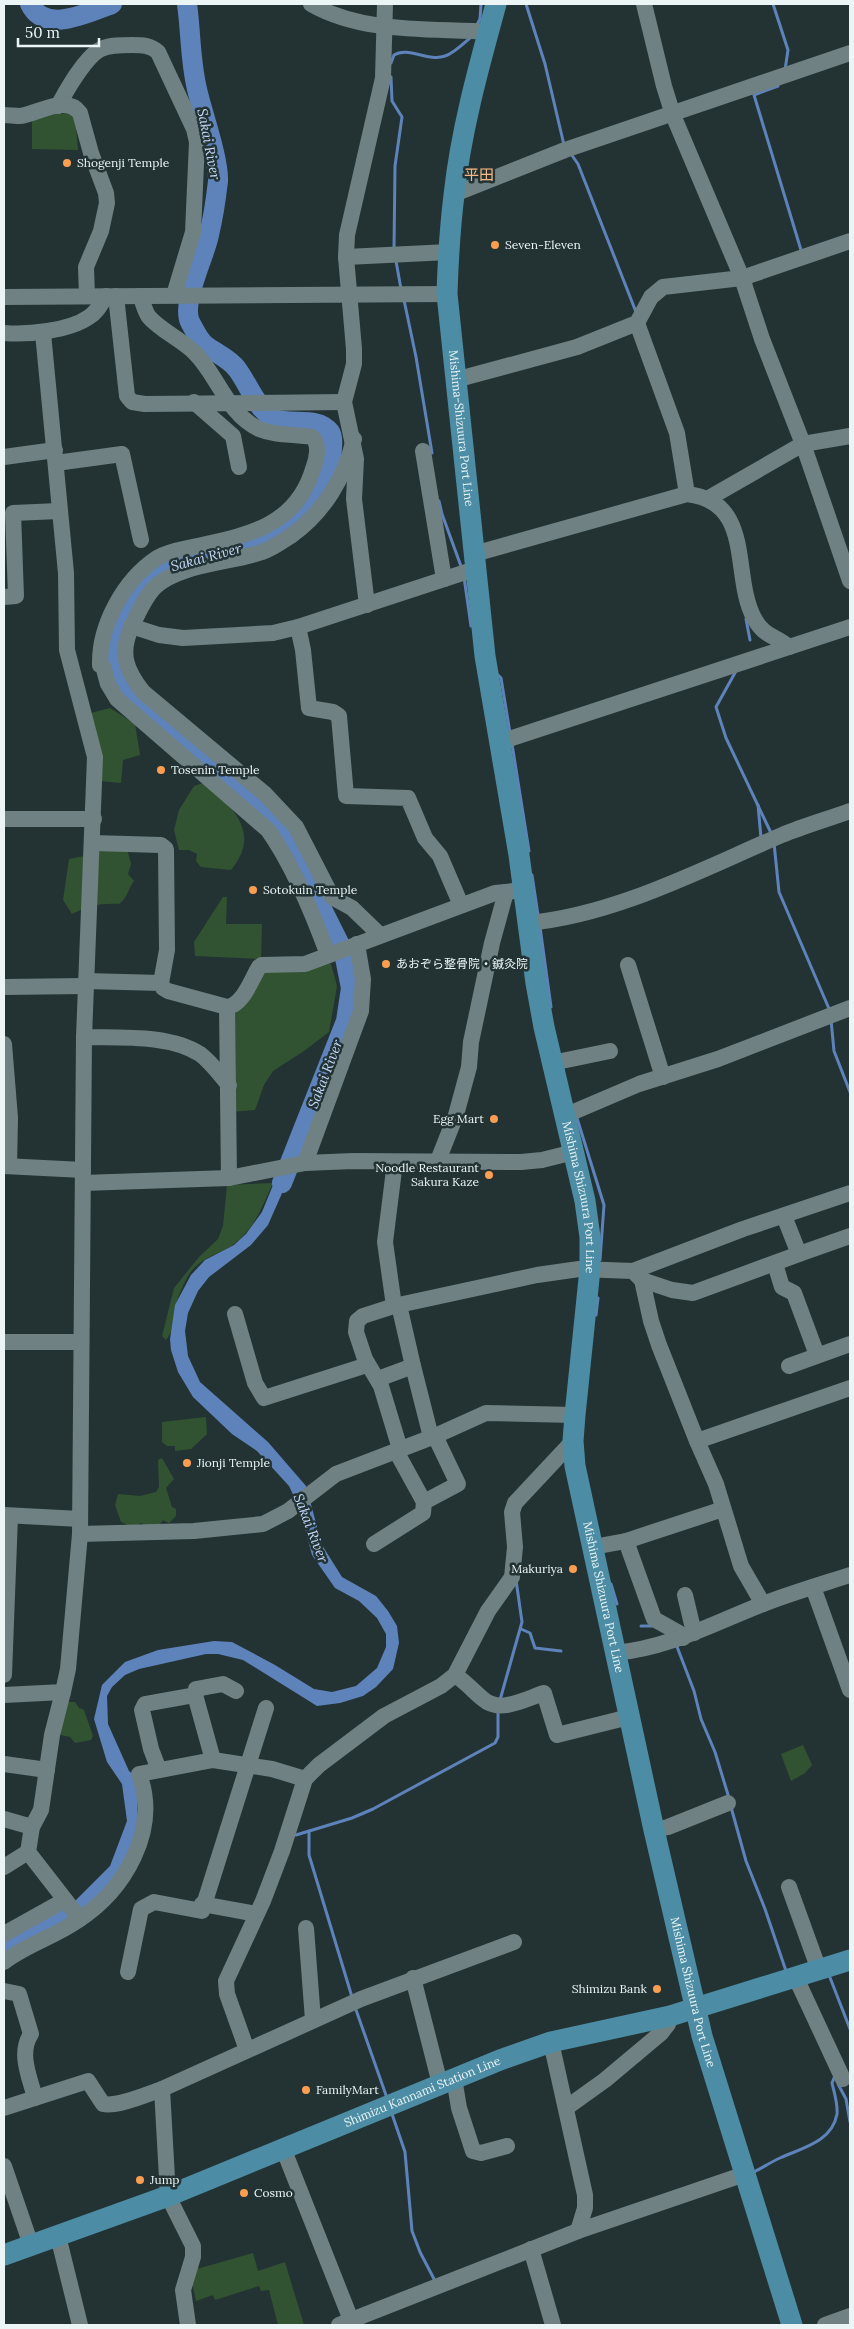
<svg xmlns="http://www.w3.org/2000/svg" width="854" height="2329" font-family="Lora,'Noto Sans JP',serif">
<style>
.green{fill:#315331}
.water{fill:#5e83bb}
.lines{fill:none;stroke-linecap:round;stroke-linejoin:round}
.stream{stroke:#5e83bb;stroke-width:3}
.river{stroke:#5e83bb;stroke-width:20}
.minor{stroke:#6f8182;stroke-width:16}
.major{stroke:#4c8da5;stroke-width:21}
.poi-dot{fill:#fb9e51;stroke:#233334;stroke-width:2}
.labels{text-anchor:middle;stroke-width:5;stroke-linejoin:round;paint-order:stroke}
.poi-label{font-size:12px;fill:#ebf5f5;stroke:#233334;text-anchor:start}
.street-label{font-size:12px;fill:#ebf5f5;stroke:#233334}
.water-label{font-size:14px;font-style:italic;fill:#c3d9f9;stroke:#233334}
.quarter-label{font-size:15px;fill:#fab887;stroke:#233334}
</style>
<rect width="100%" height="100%" fill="#233334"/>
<!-- green -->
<g class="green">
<polygon points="70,113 75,115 78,150 32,149 32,116"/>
<polygon points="110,708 135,724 140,755 123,760 121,783 100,781 91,713"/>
<path d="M207,782C232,809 262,832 231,870L201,867L196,861L197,854L189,850H179L174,830L179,810L194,786Z"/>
<path d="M96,847L127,849L131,864L128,874L134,881C127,890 129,896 119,904C102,903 88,906 72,914L63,900L69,859L84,856Z"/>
<polygon points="223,897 227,897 226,924 262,924 261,959 195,956 194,942"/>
<polygon points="327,960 331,964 337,986 329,1032 304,1051 273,1071 264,1085 255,1110 230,1112 232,1019 260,972"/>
<path d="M273,1183C264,1202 256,1225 240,1239C225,1254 204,1254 190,1273C185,1280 180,1292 177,1301C173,1313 175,1330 166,1340L162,1336L174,1288L199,1257L218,1239L223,1226L227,1185Z"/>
<polygon points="206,1417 207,1434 191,1449 175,1451 175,1446 167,1446 162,1442 162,1422"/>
<polygon points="162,1458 174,1479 166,1488 172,1507 176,1509 176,1516 169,1523 163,1520 159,1525 148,1526 141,1523 132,1527 121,1522 115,1505 118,1494 140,1496 156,1492 159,1487 158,1460"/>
<polygon points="66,1702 75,1702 79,1708 84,1710 93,1736 91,1740 75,1743 70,1737 61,1735 60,1732"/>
<polygon points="803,1745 812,1765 805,1773 791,1781 781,1754"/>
<polygon points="253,2253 258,2271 285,2262 304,2325 278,2325 269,2290 261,2291 259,2286 215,2300 213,2295 196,2301 192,2283 197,2269"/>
</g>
<!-- water -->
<polygon class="water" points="294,1166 268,1225 251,1245 209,1277 198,1291 188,1313 185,1331 188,1356 200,1382 268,1442 306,1486 322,1545 342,1577 376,1596 388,1611 397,1626 399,1643 393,1669 376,1687 363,1696 340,1703 317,1706 243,1660 218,1654 206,1654 139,1669 125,1675 112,1687 107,1696 108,1724 129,1771 137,1778 137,1838 119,1872 90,1905 4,1956 4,1941 76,1900 110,1866 127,1821 122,1784 107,1762 94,1719 102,1685 125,1662 158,1650 214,1641 232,1642 275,1665 314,1689 332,1692 356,1686 377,1668 386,1647 386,1634 377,1618 359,1601 335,1588 312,1555 299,1507 289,1486 257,1451 232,1434 193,1397 178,1372 171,1350 170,1339 175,1305 191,1275 205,1260 234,1245 246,1234 262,1212 280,1168"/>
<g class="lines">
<!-- stream -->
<g class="stream">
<polyline points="526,4 545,64 564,145"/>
<polyline points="773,4 788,50 785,70"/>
<polyline points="476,27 480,19 481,4"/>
<path d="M391,63L394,55C408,46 428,62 445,56C454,53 464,43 471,37"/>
<polyline points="391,77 392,101 402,117 395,166 394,249"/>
<polyline points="778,86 754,95 801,250"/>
<polyline points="571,154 578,164 636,312"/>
<polyline points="396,261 401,289"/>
<polyline points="404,300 416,357 432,453"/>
<polyline points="439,501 442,514 462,569"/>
<polyline points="464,577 471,626"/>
<polyline points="746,619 750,640"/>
<polyline points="736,671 716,707 726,738 772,835"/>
<polyline points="498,675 501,678 510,733"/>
<polyline points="512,744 529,851"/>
<polyline points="758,805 761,838"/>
<polyline points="774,843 779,892 830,1011"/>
<polyline points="532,875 538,915"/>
<polyline points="540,927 551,1007"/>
<polyline points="831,1020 834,1051 850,1092"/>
<polyline points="576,1115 604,1205 600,1260"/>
<polyline points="596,1315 598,1298"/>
<polyline points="611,1584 617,1604"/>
<polyline points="641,1626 652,1626"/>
<polyline points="521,1629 530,1633 535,1648 561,1651"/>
<polyline points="676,1644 694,1691 701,1719 715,1752 729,1798"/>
<polyline points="500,1700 522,1622 516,1580"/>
<polyline points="731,1807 746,1861 765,1909 786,1971"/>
<polyline points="309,1831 309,1855 352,1997"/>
<polyline points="296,1835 352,1818 373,1809 495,1743 498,1737 498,1711"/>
<polyline points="829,1975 850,2029"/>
<polyline points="355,2007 387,2098"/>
<polyline points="838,2084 846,2099 850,2122"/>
<polyline points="392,2114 405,2152 412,2231 420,2252 434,2279"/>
<path d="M752,2173C762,2168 771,2162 780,2158C802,2148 832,2142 837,2114C838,2104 834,2092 832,2083L834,2078"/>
</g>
<!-- river -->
<g class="river">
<path d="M30,4C45,35 89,12 112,4"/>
<path d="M187,4C191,32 190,60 197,89C202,112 219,159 218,181C216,199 213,218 209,235C205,256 181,302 190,322C194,329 199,340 205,345C215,353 229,358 237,369C247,382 257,408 271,417C288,428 316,414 330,432C336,440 329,467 326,476C307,530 260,544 209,555C197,558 182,560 170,565C143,576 120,608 114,638C111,656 116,674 124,690L281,827L344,953L351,988L346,1021L282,1183"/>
</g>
<!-- minor -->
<g class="minor">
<path d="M311,4C364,34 429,28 489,32"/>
<polyline points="644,4 664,86 673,115 742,278 762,339 803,444 850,581"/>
<path d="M58,106C66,91 86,56 101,49C110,45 121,45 132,45C142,45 150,45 158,52L194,129L197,142L193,232L174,295"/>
<path d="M4,115C9,115 15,116 20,116C38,114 66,94 80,113L91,153L106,193L107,203L101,231L86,267L87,296"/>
<polyline points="454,194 565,150 850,53"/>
<polyline points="346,257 449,252"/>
<polyline points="116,296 127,396 132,402 145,404 344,402"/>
<path d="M140,296C143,302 145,312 149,317C160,330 182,340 195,353C218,376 227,414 259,429C275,436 294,434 312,437C320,444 317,459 313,469C296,526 248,535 197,546C184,549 168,551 157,558C124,580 99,625 100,665L103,666L108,684L117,699L268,830C293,865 313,914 328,955"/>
<polyline points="4,297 447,294"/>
<polyline points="637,323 677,433 687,494"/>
<path d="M4,333C27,335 69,331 89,317C97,312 101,304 106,296"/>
<polyline points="455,380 577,347 637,323 651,297 663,287 742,278 850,241"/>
<polyline points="194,402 233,436 239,467"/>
<path d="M354,439C345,477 324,512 292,535C283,541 272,549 262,552C231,563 179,564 155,587C145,597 138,613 132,626C119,653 126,670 143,692L265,794L296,827L332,897L352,908L380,935"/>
<polyline points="423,451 444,579"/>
<polyline points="4,457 55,450"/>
<polyline points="56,463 122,454 141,540"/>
<polyline points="709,498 803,444 850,436"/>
<path d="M474,554L687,494C755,502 731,575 754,618C764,637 775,635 789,647"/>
<polyline points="4,597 16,596 13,513 59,511"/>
<polyline points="367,605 354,499 356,459 344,402 354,364 354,349 346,257 347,235 383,78 385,4"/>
<polyline points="131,626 159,635 183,638 273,633 298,627 475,569"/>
<polyline points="298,627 303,650 309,708 333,712 339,716 346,796 408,798 425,838 440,856 461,905"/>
<polyline points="500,742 850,627"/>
<polyline points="4,819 94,819"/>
<polyline points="93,843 161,845 166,849 167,950 161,983"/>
<path d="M528,923C616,915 702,869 782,835C804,826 828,819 850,811"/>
<polyline points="628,965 663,1077"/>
<path d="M86,981L161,983L163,988L168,991L227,1007C243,1005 251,980 259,967L262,965L305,964L495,893L524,890"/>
<polyline points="4,987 85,986"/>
<polyline points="227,1007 229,1178"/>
<path d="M84,1037C119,1038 169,1034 200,1054C211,1062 220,1075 229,1085"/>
<polyline points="4,1044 10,1118 9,1166"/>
<polyline points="552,1063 610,1051"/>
<polyline points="564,1116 639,1084 718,1059 850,1008"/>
<polyline points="305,1163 361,1011 363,979 357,944"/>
<polyline points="437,1163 456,1115 469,1067 471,1042 492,943 506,892"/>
<polyline points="4,1166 83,1170"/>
<polyline points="83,1183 229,1178 305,1163 353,1161 521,1162 542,1160 574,1152"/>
<polyline points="784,1216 799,1254 850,1236"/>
<polyline points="775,1264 782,1287 794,1293 817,1355"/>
<polyline points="633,1271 642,1280 651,1321 659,1345 697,1441 716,1484 741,1566 763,1604"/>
<polyline points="642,1280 672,1290 693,1293 799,1254"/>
<polyline points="394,1306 385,1242 395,1162"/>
<polyline points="235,1314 255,1383 264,1398 367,1365"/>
<polyline points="4,1342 81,1342"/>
<polyline points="413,1366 431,1437"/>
<polyline points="789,1366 850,1344"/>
<polyline points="378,1379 413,1366 399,1305"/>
<polyline points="697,1441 850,1388"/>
<polyline points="400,1449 381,1386 365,1359 356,1332 357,1321 363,1316 394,1306 537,1275 579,1269 633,1271 743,1229 850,1193"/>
<polyline points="424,1502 458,1484 435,1436"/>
<polyline points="4,1515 80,1519"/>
<polyline points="80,1534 194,1531 263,1524 288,1511 336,1474 435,1436 486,1413 575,1415"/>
<polyline points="626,1541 654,1619 679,1633 683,1638"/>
<polyline points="374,1544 423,1513 424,1502 396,1451"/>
<polyline points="593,1547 626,1541 723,1509"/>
<polyline points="813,1587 850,1690"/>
<polyline points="685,1595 694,1633"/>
<path d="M615,1653C669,1648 714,1623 763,1604C791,1593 822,1584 850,1575"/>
<polyline points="4,1675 10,1516"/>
<path d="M455,1675C466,1682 473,1691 483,1699C500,1714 525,1699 544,1693L557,1735L629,1717"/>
<polyline points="63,1692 52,1735 41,1810 32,1827 28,1852 80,1919"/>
<polyline points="4,1695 63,1692 68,1669 80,1534 84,1037 95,757 67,650 66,573 43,333"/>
<polyline points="195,1695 213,1760"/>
<polyline points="4,1764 47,1770"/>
<polyline points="159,1770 151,1749 142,1710 145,1704 195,1695 196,1689 223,1684 236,1691"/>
<polyline points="4,1819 32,1827"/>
<polyline points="654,1830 668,1827 728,1803"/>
<polyline points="4,1867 28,1852"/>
<polyline points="789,1887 819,1970"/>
<polyline points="202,1904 256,1914"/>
<polyline points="306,1928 313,2020"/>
<polyline points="4,1934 65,1900"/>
<path d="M4,1962C26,1945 54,1937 77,1921C125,1890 160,1830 139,1774L213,1760L272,1769L305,1779"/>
<polyline points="128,1972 141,1909 154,1902 202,1911 266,1708"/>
<polyline points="413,1978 440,2084"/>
<polyline points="796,1978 843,2079"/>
<path d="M4,1991L19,1994L31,2034C18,2053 30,2078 35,2098L4,2108"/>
<polyline points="551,2042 585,2195 585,2208 578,2231"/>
<polyline points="247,2050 227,1994 226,1981 263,1901 282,1851 305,1779 319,1765 384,1716 441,1686 455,1675 488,1611 512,1577 515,1547 512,1512 515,1503 573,1441"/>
<polyline points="454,2078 459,2108 473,2151 481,2153 507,2146"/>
<polyline points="162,2089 168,2196 193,2246 193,2257 183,2290 188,2325"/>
<path d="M35,2098L88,2081L103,2104C118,2107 147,2094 162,2089L361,1999L514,1942"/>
<polyline points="566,2108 605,2080 661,2033 668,2024 670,2016"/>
<polyline points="283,2148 353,2325"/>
<polyline points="4,2166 31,2245"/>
<polyline points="58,2236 80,2325"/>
<polyline points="531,2249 553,2325"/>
<polyline points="339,2325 578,2231 745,2174"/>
<polyline points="825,2325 850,2316"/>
</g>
<!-- major -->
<g class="major">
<path id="s1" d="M496,4C479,66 461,130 454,195C450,228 448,261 447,294L485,656L519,855L536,983L544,1027L585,1201L590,1237V1269L575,1415L573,1441L575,1466L654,1830L702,2036L792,2325"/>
<path id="s2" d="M4,2255L168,2196L500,2060L551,2042L670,2016L850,1960"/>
</g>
</g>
<!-- markers -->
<g class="poi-dot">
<circle cx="67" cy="163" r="5"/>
<circle cx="495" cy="245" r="5"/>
<circle cx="161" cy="770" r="5"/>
<circle cx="253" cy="890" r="5"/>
<circle cx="386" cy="964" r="5"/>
<circle cx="494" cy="1119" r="5"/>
<circle cx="489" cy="1175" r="5"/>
<circle cx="187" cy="1463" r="5"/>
<circle cx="573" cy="1569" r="5"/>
<circle cx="657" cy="1989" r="5"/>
<circle cx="306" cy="2090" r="5"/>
<circle cx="140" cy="2180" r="5"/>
<circle cx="244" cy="2193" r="5"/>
</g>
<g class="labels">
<!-- poi labels -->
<g class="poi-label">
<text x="77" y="167">Shogenji Temple</text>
<text x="505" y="249">Seven-Eleven</text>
<text x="171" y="774">Tosenin Temple</text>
<text x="263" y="894">Sotokuin Temple</text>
<text x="396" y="968">あおぞら整骨院・鍼灸院</text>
<text x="484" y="1123" text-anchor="end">Egg Mart</text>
<text x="479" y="1172" text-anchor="end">Noodle Restaurant<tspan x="479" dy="14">Sakura Kaze</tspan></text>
<text x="197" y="1467">Jionji Temple</text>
<text x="563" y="1573" text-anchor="end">Makuriya</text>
<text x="647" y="1993" text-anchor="end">Shimizu Bank</text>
<text x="316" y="2094">FamilyMart</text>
<text x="150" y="2184">Jump</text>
<text x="254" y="2197">Cosmo</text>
</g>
<!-- street labels -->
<g class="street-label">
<text dy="4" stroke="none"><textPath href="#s1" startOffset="430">Mishima-Shizuura Port Line</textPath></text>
<text dy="4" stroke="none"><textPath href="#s1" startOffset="1209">Mishima Shizuura Port Line</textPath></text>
<text dy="4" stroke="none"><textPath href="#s1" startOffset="1614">Mishima Shizuura Port Line</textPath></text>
<text dy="4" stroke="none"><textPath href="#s1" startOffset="2019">Mishima Shizuura Port Line</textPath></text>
<text dy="4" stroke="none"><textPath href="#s2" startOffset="449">Shimizu Kannami Station Line</textPath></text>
</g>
<!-- water labels -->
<g class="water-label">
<text transform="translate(209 144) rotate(79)" y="5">Sakai River</text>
<text transform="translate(206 557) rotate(-15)" y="5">Sakai River</text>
<text transform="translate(325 1074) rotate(-69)" y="5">Sakai River</text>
<text transform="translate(311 1528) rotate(69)" y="5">Sakai River</text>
</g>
<!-- quarter labels -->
<g class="quarter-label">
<text x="479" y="180">平田</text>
</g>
</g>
<!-- border -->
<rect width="854" height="2329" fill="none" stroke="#ebf5f5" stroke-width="10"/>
<!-- scale -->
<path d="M18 38v8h81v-8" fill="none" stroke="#ebf5f5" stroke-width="2.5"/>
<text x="25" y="38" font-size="15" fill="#ebf5f5" stroke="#233334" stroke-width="4" paint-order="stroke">50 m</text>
</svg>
